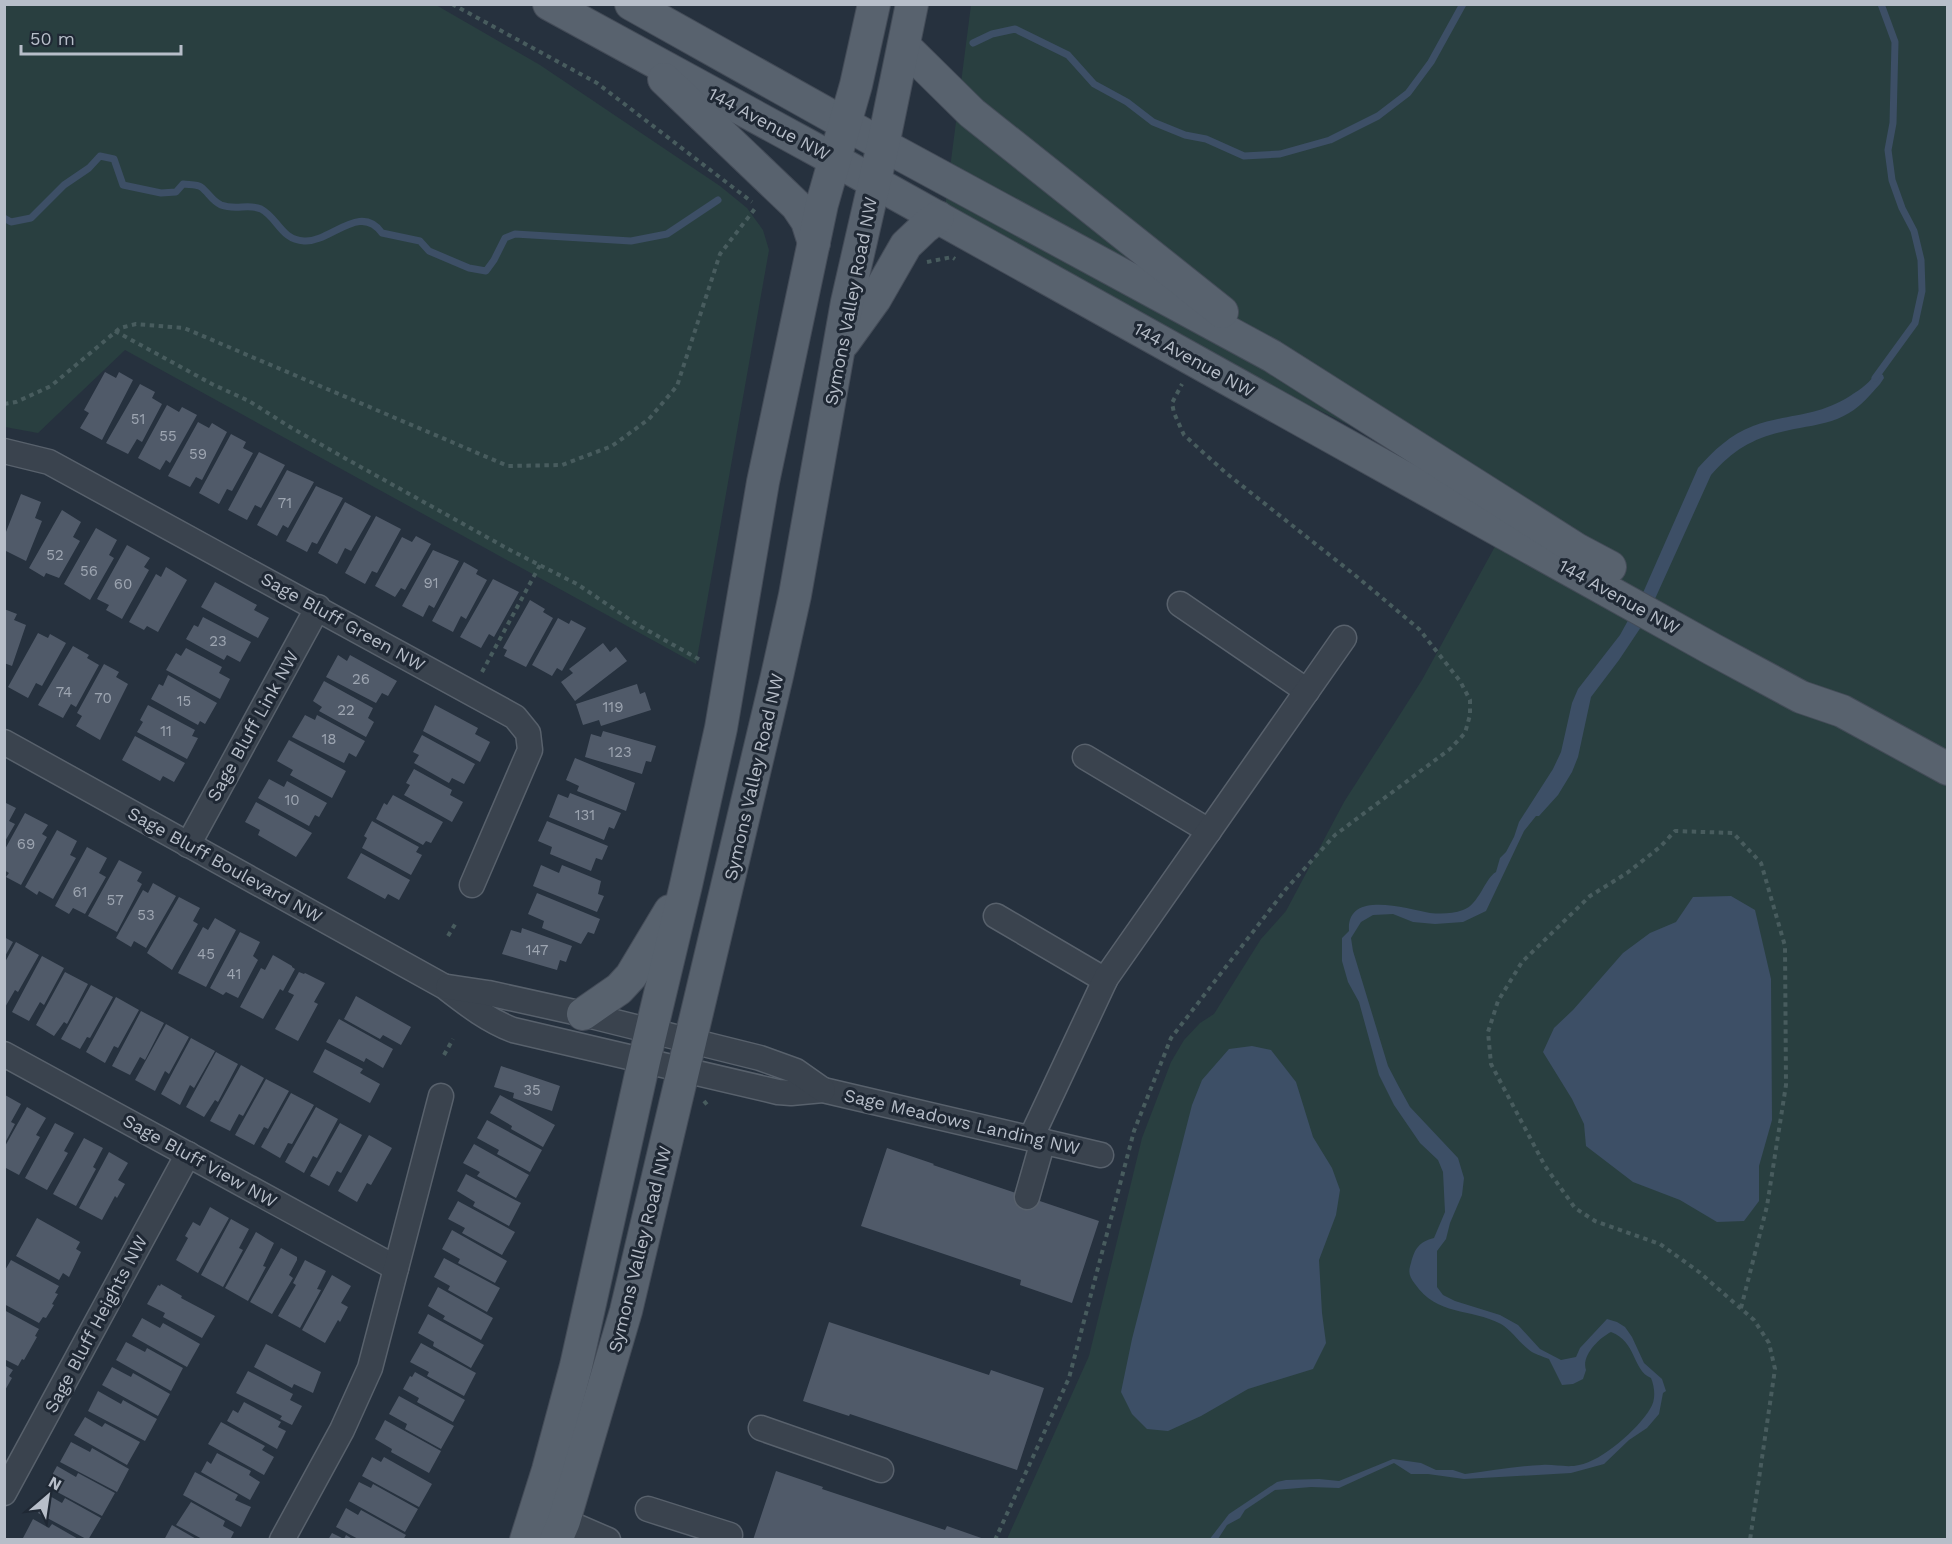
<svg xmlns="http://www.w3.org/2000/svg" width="1952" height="1544" font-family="'Work Sans',sans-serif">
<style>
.green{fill:#293f40}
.water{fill:#3d4f66}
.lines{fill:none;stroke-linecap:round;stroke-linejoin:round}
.stream{stroke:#3d4f66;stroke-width:7}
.building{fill:#505a69}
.minor-casing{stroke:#58616c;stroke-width:27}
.major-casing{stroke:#444c58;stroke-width:34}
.path{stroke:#485c5e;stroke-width:4;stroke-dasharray:4.5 4.5;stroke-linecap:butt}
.minor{stroke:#3a434e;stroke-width:24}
.major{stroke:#58626e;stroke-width:32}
.labels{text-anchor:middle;stroke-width:6;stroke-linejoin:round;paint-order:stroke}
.number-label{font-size:15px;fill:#9da5b1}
.street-label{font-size:18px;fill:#b7bec9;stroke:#1f2834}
</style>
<rect width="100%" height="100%" fill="#26313e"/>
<!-- green -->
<g class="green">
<polygon points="4,5 436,5 540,65 720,186 747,208 763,230 769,250 696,664 125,350 38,433 5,427"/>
<polygon points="971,5 1947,5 1947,1539 1007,1539 1089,1356 1142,1138 1171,1062 1184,1040 1200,1023 1214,1014 1261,939 1286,911 1344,802 1422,680 1516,508 943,223"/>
</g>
<!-- water -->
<g class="water">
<path d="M1877,371L1883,375L1884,378L1880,384C1871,394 1861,406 1849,413C1835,422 1816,425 1800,428C1761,435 1738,444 1711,475L1645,621L1619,660L1591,697L1578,757L1572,772L1558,795L1539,816H1536L1524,831L1486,911L1463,922L1435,924L1413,922L1393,914L1373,915L1361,922L1351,938L1353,951L1388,1066L1399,1087L1410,1107L1458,1158L1464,1178L1462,1195L1450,1223L1446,1239L1437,1251V1287L1443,1295L1455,1301L1500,1315L1518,1325L1540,1349L1561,1360L1576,1357L1580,1348L1607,1319L1617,1322L1625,1327L1632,1337L1644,1363L1662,1379L1666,1391L1663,1393L1659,1414L1647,1428L1629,1440L1604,1464L1571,1473L1464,1479L1428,1474H1411L1394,1463L1339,1488L1311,1487L1275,1490L1245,1510L1240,1518L1227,1525L1218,1539L1209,1540L1229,1514L1277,1482L1286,1480L1319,1479L1339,1481L1393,1459L1421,1463L1436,1470H1453L1465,1474C1490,1471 1517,1466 1542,1465C1554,1464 1567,1468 1579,1465C1602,1461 1638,1429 1650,1409C1656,1400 1655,1388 1651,1378C1632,1370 1637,1342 1611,1332C1599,1338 1581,1356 1586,1370L1583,1379L1573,1384L1562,1385L1549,1359C1542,1356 1533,1354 1528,1349C1518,1341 1511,1330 1501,1324C1470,1308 1437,1316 1415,1284C1409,1276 1408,1272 1411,1263C1415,1248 1419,1242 1434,1238L1445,1212L1443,1172L1438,1160L1420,1143L1394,1105L1379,1075L1359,1002L1348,982L1342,961V938L1349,931C1346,889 1407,909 1430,913C1441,914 1452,914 1463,910C1479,905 1485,878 1496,872L1500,858L1506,852L1514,837L1519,822L1553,769L1561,752L1572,703L1578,689L1620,635L1642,595L1698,468C1713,451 1731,434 1753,426C1788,413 1815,418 1850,396C1861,389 1871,382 1877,371Z"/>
<polygon points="1731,896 1755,910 1771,979 1772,1120 1759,1166 1759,1201 1744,1221 1717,1222 1680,1200 1633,1182 1586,1146 1584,1124 1572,1099 1543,1052 1554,1028 1573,1010 1623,953 1650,933 1676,922 1693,897"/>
<polygon points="1252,1046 1271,1050 1296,1082 1313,1137 1332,1168 1340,1190 1336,1215 1319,1260 1322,1313 1326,1343 1313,1369 1248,1389 1201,1416 1168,1431 1147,1429 1132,1414 1121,1392 1132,1339 1192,1105 1202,1080 1229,1049"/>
</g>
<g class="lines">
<!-- stream -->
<g class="stream">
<polyline points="973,43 992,34 1015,29 1068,55 1094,84 1127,102 1153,122 1185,135 1206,139 1244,156 1280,154 1330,140 1378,116 1408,93 1431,62 1463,4"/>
<path d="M4,218L11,222L31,218L64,185L89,168L100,156L114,159L123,185L161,193L176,192L183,184C188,185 197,184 201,187C208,192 212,201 221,205C237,211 247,203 261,209C278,218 281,240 304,241C330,243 360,202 382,233L420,241L429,251L469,268L486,271L494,260L505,238L515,234L631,241L667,234L718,200"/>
<polyline points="1875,378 1915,323 1922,291 1921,260 1914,231 1902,208 1892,180 1888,150 1893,123 1895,42 1881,4"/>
</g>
</g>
<!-- building -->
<g class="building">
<polygon points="105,372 116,378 119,372 133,380 102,440 80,428 89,413 84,410"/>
<polygon points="140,384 155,392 152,398 162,404 142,442 137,439 128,454 106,443"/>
<polygon points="167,405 179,412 182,407 197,415 170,463 166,460 160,470 138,458"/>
<polygon points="198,422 209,428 212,423 227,432 202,480 196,477 190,487 168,476"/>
<polygon points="231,434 246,442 243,448 253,453 232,491 227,489 219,504 199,493"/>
<polygon points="259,452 285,465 261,508 255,505 247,520 228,510"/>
<polygon points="287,470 314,482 288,528 283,525 277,536 257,525"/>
<polygon points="316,486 343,498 317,544 312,542 307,552 286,541"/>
<polygon points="21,494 41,502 35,518 42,521 26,561 4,550 4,537"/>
<polygon points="345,502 371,516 351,551 345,548 337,564 318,553"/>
<polygon points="62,510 81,522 73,537 80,541 59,578 46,573 44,577 29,568"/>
<polygon points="376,516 401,529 377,573 372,571 365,584 345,573"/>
<polygon points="96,528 117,540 109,555 114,558 90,600 64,584"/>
<polygon points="416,536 431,544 405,590 401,588 395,597 375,586 402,537 412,542"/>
<polygon points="127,545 150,558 144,567 149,570 122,619 106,610 109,605 97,599"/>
<polygon points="433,550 459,561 434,608 429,605 423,617 402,606"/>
<polygon points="464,562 478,570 476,574 487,580 466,619 461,616 453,632 432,621"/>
<polygon points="166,567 187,580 158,632 147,626 144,630 129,622 156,574 161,577"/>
<polygon points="493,579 519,592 494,637 489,634 481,648 460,637"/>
<polygon points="215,582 257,605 254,610 269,618 258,638 201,607"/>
<polygon points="530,600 545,609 543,612 553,618 526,667 504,656 507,650 503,648"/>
<polygon points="4,609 17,614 14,620 26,625 12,666 4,663"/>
<polygon points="203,617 251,642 240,662 227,655 224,660 186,639 194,625 198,627"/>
<polygon points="558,618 569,624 571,620 586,628 562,671 557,668 552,676 532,665"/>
<polygon points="38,633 48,638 50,634 66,643 42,686 36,683 28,698 8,687"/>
<polygon points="603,643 610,652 616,647 627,661 575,701 561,682 573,673 569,669"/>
<polygon points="73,646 89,655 87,658 99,665 76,707 71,704 63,718 38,705"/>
<polygon points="186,648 222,667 219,673 230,679 220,699 166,670 176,653 181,656"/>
<polygon points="338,655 347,661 350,655 397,681 388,696 382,693 376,703 326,677"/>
<polygon points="104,664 119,672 116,677 128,684 100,740 76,726 82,716 77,713"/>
<polygon points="168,675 217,703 205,724 200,721 198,725 151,699 159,684 163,686"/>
<polygon points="324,681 373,708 368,718 374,722 366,737 319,711 322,707 313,701"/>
<polygon points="637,684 640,694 645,692 651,710 601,726 599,720 583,725 576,704"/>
<polygon points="148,705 195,730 192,736 198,738 187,759 137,732 143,722 140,720"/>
<polygon points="435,705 478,728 475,734 490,742 480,762 423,731"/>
<polygon points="305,715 315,720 317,715 365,741 356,757 349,753 344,763 292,737"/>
<polygon points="603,731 656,746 651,762 646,761 642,774 585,757 591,734 601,737"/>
<polygon points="422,735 475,764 464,784 452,778 449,783 414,763 419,755 413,752"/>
<polygon points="135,736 185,763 174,782 163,776 160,781 122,760"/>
<polygon points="289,740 346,771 332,798 290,775 293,770 277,761"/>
<polygon points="575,758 635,783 626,811 577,791 579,786 566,780"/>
<polygon points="414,769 452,790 450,795 463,802 452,822 404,795 410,785 406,783"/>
<polygon points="269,779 284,787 287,781 327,803 319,817 315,815 309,826 258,798"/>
<polygon points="570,793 621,813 614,829 609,827 604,840 549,817 558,794 568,798"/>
<polygon points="393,795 443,822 431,843 426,841 423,845 376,819 384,803 387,805"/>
<polygon points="4,802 16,808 9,821 15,824 4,843"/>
<polygon points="256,802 312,833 296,857 258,835 260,830 245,822"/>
<polygon points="25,813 48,825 42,834 47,837 21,885 6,877 9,873 4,870 4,851"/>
<polygon points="372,821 419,847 416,852 422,855 411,875 362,848 367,838 364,836"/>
<polygon points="547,821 608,846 602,860 596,858 591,871 550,854 552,847 538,841"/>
<polygon points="57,830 77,841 70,855 76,858 53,899 39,891 37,895 25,887"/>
<polygon points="87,847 107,858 99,873 106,877 85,914 73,908 69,914 55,906"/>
<polygon points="361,853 410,880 399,900 388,894 385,899 347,878"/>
<polygon points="119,860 142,872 137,881 142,884 117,932 88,916"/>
<polygon points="541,865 559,873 562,865 601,881 598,894 604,896 597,912 533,886"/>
<polygon points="153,883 176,896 146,948 134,941 131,947 116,938 143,890 148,893"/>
<polygon points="537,893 600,919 594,934 588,932 581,944 542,928 544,921 528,914"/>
<polygon points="179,897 200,908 193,921 198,924 172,970 147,953"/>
<polygon points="215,918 236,930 206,987 178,973 203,927 208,930"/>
<polygon points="522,928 572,946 566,962 560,960 557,970 502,954 511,930 521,933"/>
<polygon points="240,932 260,942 253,956 258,960 238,998 226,992 223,995 210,988"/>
<polygon points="4,937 13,942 4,958"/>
<polygon points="16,942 39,955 18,992 15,990 4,1009 4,964"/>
<polygon points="273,955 292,966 292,967 295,969 283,991 280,989 263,1019 240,1007 261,968 265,970"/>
<polygon points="42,956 64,968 44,1005 40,1002 29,1021 12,1012"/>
<polygon points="65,972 88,984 67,1024 64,1022 54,1036 36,1025"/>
<polygon points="299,972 304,974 305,973 325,983 314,1002 318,1004 298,1041 275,1029 294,995 288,992"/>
<polygon points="91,985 113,997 90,1038 87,1037 80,1049 61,1039"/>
<polygon points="356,996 411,1027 401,1045 383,1035 380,1039 344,1019"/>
<polygon points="116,997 139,1010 118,1048 114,1046 105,1063 86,1052"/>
<polygon points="141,1011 164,1023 145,1060 140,1057 130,1075 112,1066"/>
<polygon points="339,1019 393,1049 383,1068 366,1058 364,1062 326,1042"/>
<polygon points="166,1024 189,1037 169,1074 165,1071 155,1091 135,1080"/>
<polygon points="191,1038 215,1051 194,1088 190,1085 180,1105 161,1094"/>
<polygon points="325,1049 363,1069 360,1073 380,1084 370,1103 313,1072"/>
<polygon points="216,1052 238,1064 218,1102 215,1100 204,1117 186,1107"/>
<polygon points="241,1065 264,1078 243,1116 239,1114 230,1131 210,1121"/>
<polygon points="501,1066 560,1086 552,1111 513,1098 514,1093 494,1087"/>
<polygon points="266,1079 289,1091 268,1129 264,1127 254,1145 235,1135"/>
<polygon points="291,1093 314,1105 292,1144 288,1143 280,1158 261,1147"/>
<polygon points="5,1095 21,1104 11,1122 15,1124 5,1143"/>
<polygon points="500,1095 555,1125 543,1147 511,1129 512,1126 490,1113"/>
<polygon points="27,1107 46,1118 36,1135 40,1137 19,1175 4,1167 4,1148"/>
<polygon points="316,1107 338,1119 317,1158 313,1156 304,1173 285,1162"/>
<polygon points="487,1120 542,1150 530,1172 497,1154 499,1150 477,1138"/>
<polygon points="55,1123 74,1133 64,1151 68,1153 47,1190 25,1178"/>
<polygon points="340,1123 362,1135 341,1173 337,1171 329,1186 310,1176"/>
<polygon points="369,1135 392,1148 371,1185 367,1183 357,1202 338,1191"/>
<polygon points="84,1138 103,1148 93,1167 96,1169 76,1206 53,1194"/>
<polygon points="474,1144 529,1175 516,1198 477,1176 480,1172 463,1163"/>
<polygon points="887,1148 934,1164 933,1165 1099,1221 1072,1303 1020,1285 1021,1280 861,1226"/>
<polygon points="109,1152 128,1163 118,1180 125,1184 117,1198 115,1196 102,1220 79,1208"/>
<polygon points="466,1174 521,1203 509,1226 473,1206 475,1202 457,1191"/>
<polygon points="458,1201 515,1232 502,1255 462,1233 465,1228 448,1219"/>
<polygon points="210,1207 229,1218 198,1273 176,1260 188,1238 185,1236 193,1222 200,1226"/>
<polygon points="37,1218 80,1242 76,1249 81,1252 69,1277 63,1273 59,1280 16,1256"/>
<polygon points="231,1219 249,1229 239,1248 243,1250 223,1287 201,1275"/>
<polygon points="452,1230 507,1261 495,1283 458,1263 460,1259 442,1249"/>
<polygon points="256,1232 274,1243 263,1266 266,1267 248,1301 225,1288"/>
<polygon points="281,1248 297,1257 297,1260 289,1275 293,1278 272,1314 250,1302"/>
<polygon points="444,1258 500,1288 487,1312 448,1290 450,1286 434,1277"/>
<polygon points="11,1260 59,1286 55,1293 58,1294 52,1304 54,1305 46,1318 43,1317 39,1323 4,1304 4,1272"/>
<polygon points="305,1260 326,1271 317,1289 321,1290 300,1328 278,1316 296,1285 293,1283"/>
<polygon points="332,1275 351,1286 341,1303 348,1307 340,1322 338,1320 325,1343 302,1330"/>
<polygon points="161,1284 182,1296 181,1298 215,1316 202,1338 163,1317 165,1313 147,1304 158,1285 160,1286"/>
<polygon points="438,1287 493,1318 481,1340 443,1319 445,1316 428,1306"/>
<polygon points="4,1310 39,1329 35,1336 37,1337 24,1360 22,1359 18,1366 4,1359"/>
<polygon points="428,1314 484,1345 471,1368 433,1346 434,1342 418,1333"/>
<polygon points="142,1318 160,1328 163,1323 200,1344 187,1367 132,1336"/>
<polygon points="829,1322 989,1375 991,1370 1044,1388 1017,1470 850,1414 849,1416 803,1401"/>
<polygon points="126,1342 145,1352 147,1348 183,1368 171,1391 116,1360"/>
<polygon points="421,1343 476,1373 464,1396 427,1376 429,1372 410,1362"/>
<polygon points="266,1344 321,1372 313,1393 294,1384 292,1388 254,1367"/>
<polygon points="4,1365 13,1370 9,1376 12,1378 4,1392"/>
<polygon points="112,1367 131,1377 133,1373 170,1394 158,1416 102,1385"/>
<polygon points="248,1371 293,1394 290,1400 302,1406 292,1425 280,1419 282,1416 236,1393"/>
<polygon points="415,1372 465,1400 453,1422 417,1402 419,1398 403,1389 410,1376 412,1377"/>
<polygon points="98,1391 121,1404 123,1400 157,1419 145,1441 88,1411"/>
<polygon points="399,1396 454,1426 441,1449 405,1429 407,1424 389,1414"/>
<polygon points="244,1402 281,1422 278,1427 286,1431 277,1449 227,1421 233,1410 238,1413"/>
<polygon points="85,1417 102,1427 105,1423 140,1442 127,1465 74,1435"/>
<polygon points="385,1420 441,1451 429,1473 391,1452 392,1449 375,1439"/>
<polygon points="221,1422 265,1446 262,1450 274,1457 264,1475 208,1444"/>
<polygon points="71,1442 90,1452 92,1448 129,1469 117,1492 60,1462"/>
<polygon points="217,1453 251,1471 249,1475 260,1482 250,1500 201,1472 207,1461 211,1464"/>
<polygon points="372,1457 381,1462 384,1457 432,1484 419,1507 362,1476"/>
<polygon points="57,1466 76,1477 78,1473 115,1493 102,1516 46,1486"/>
<polygon points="776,1471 823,1487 822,1489 945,1530 947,1526 987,1540 753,1540"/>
<polygon points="195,1472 238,1495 235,1500 251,1507 241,1527 183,1495"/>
<polygon points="359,1482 371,1488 373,1484 418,1509 405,1532 349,1501"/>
<polygon points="48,1495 62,1503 65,1498 101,1518 88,1540 38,1513"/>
<polygon points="191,1502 225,1521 223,1526 234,1532 230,1540 204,1540 176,1525"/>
<polygon points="346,1508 358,1515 361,1510 406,1535 403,1540 360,1540 336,1527"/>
<polygon points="33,1519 49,1528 52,1524 80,1540 26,1540 23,1538"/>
<polygon points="172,1525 198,1540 164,1540"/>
<polygon points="332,1533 344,1539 346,1535 354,1540 328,1540"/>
</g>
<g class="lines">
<defs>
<g id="minor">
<polyline points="4,451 49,462 515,717 528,733 530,750 472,885"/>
<polyline points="1180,604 1307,691"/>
<path d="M4,742L445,987C467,1004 487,1020 513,1030L778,1092L791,1093L823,1090L1101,1155"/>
<polyline points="1085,757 1209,831"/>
<polyline points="188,845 318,607"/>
<polyline points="996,916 1105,980"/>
<polyline points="448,987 488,993 583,1014 760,1058 796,1071 823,1090"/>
<polyline points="4,1054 396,1268"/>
<polyline points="1031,1138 1106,978 1344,638"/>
<polyline points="1027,1197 1043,1141"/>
<polyline points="761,1428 881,1470"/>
<polyline points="4,1493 188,1154"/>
<polyline points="648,1509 730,1535"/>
<polyline points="564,1521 608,1540"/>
<polyline points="282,1540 342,1430 370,1368 441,1096"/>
</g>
<g id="major">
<polyline points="549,4 833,159 1712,649 1801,697 1842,711 1948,769"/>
<polyline points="631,4 883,145 1272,356 1578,550 1610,567"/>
<polyline points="904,46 972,113 1222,312"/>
<polyline points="664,79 797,206 807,221 814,243"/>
<polyline points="844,342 875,299 906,245 925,227 938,217"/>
<polyline points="583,1014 619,989 631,976 670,911"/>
<polyline points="526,1540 548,1470 576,1366 644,1061 686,885 721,728 763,482 822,204 856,85 874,4"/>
<polyline points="556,1540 564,1521 626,1311 777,676 795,595 847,302 883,145 912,4"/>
</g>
</defs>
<!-- minor casing -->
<use href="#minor" class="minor-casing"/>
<!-- major casing -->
<use href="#major" class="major-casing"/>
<!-- path -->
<g class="path">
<polyline points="452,4 597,83 752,202"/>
<polyline points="927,262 952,257 955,259"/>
<polyline points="115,331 212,384 249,401 290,427 350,461 510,550 577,584 638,625 702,661"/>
<polyline points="4,404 16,402 51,386 120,328 136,324 184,328 508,466 562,465 612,446 649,419 677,386 720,254 757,206"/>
<polyline points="482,672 540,565"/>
<polyline points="448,936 457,921"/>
<polyline points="444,1055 453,1039"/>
<polyline points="704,1101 709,1107"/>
<polyline points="1741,1308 1767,1206 1786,1085 1785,946 1761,863 1733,833 1675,831 1660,847 1627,873 1590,896 1522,962 1498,1001 1488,1032 1491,1064 1545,1166 1575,1208 1595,1221 1660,1244 1699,1272 1754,1320 1769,1343 1775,1369 1750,1540"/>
<polyline points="995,1540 1069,1378 1134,1131 1171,1038 1286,889 1335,835 1450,749 1465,733 1470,715 1470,700 1460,681 1419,629 1356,576 1226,473 1184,435 1174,413 1172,403 1182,384"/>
</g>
<!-- minor -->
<use href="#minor" class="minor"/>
<!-- major -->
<use href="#major" class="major"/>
</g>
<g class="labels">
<!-- number labels -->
<g class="number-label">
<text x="138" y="424">51</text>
<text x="168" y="441">55</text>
<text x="198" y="459">59</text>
<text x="285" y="508">71</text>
<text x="55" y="560">52</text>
<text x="89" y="576">56</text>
<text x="431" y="588">91</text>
<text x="123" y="589">60</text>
<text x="218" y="646">23</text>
<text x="361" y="684">26</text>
<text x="64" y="697">74</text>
<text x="103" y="703">70</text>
<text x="184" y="706">15</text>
<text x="613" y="712">119</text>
<text x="346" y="715">22</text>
<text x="166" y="736">11</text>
<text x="329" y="744">18</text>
<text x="620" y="757">123</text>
<text x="292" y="805">10</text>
<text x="585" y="820">131</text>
<text x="26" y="849">69</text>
<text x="80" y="897">61</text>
<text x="115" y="905">57</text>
<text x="146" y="920">53</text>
<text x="537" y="955">147</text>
<text x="206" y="959">45</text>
<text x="234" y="979">41</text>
<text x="532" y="1095">35</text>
</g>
<!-- street labels -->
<g class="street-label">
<text transform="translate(769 124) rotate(28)" y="6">144 Avenue NW</text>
<text transform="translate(851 301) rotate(-79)" y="6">Symons Valley Road NW</text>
<text transform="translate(1194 360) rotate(29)" y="6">144 Avenue NW</text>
<text transform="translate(1619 597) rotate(29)" y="6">144 Avenue NW</text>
<text transform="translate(343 622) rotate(29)" y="6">Sage Bluff Green NW</text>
<text transform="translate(253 726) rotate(-61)" y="6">Sage Bluff Link NW</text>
<text transform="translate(754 777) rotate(-77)" y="6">Symons Valley Road NW</text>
<text transform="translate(225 865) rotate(29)" y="6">Sage Bluff Boulevard NW</text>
<text transform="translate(962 1122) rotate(13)" y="6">Sage Meadows Landing NW</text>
<text transform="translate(200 1161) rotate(29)" y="6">Sage Bluff View NW</text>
<text transform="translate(640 1249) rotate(-76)" y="6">Symons Valley Road NW</text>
<text transform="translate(96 1324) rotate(-62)" y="6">Sage Bluff Heights NW</text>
</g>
</g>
<!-- border -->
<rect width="1952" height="1544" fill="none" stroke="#b7bec9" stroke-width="12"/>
<!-- north arrow -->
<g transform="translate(48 1496) rotate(29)" stroke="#1f2834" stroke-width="4.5" paint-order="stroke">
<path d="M0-4.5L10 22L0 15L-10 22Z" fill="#b7bec9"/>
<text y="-9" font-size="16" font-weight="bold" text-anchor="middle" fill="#b7bec9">N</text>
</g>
<!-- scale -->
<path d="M21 45v9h160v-9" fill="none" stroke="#b7bec9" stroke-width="3"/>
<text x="30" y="45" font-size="18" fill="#b7bec9" stroke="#1f2834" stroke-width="4.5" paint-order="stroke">50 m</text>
</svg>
